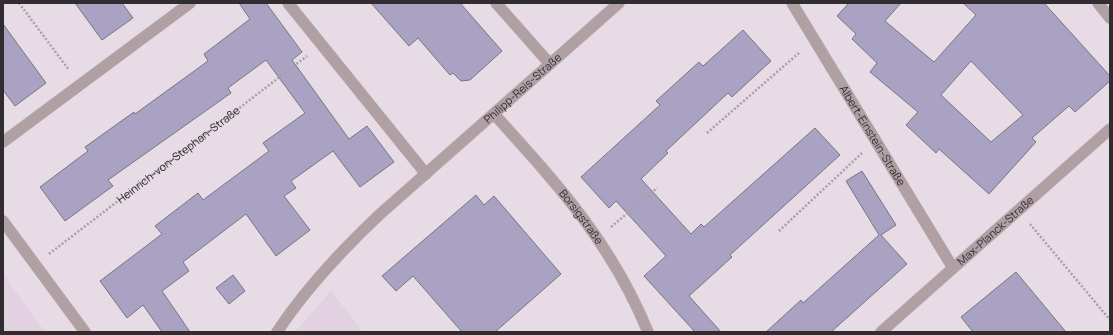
<svg xmlns="http://www.w3.org/2000/svg" width="1113" height="335" viewBox="0 0 1113 335" font-family="Manrope,sans-serif">
	<style>
		.built { fill: #e2d1e1 }
		.building { fill: #a9a2c2; stroke: #787681; fill-rule: evenodd }
		.lines { fill: none; stroke-linecap: round; stroke-linejoin: round }
		.service-casing { stroke: #c2b9c2; stroke-width: 12 }
		.minor-casing { stroke: #c2b9c2; stroke-width: 12 }
		.path { stroke: #a79fa7; stroke-width: 2.5; stroke-dasharray: 2 2; stroke-linecap: butt }
		.service { stroke: #b09fa3; stroke-width: 11 }
		.minor { stroke: #b09fa3; stroke-width: 11 }
		.labels { text-anchor: middle; stroke-width: 3; stroke-linejoin: round; paint-order: stroke }
		.street-label { font-size: 11px; fill: #302c30; stroke: #f4e9f4 }
	</style>
	<rect width="100%" height="100%" fill="#e7dce6"/>
	<!-- built -->
	<g class="built">
		<path d="M3,274L45,332H3Z"/>
		<path d="M331,291L363,332H295Z"/>
	</g>
	<!-- building -->
	<g class="building">
		<path d="M75,3H122L133,18L102,40Z"/>
		<path d="M239,3H266L302,52L292,60L349,139L367,126L394,162L360,187L333,151L291,181L296,188L284,196L310,230L276,256L246,214L183,262L189,271L162,291L190,332H162L143,305L127,318L100,281L162,234L155,226L198,193L203,200L269,151L263,143L305,113L266,60L228,88L231,93L108,180L113,186L65,221L40,187L88,151L85,147L134,112L135,114L208,61L204,54L250,19Z"/>
		<path d="M371,3H460L502,51L470,80L461,81L453,73L450,75L418,38L409,46Z"/>
		<path d="M849,3H901L885,21L934,62L976,15L963,3H1044L1110,76V81L1075,112L1069,106L1032,138L1036,142L989,194L939,149L936,153L906,125L918,112L870,72L877,63L852,39L856,34L837,16ZM971,61L1023,115L991,142L941,95Z"/>
		<path d="M3,24L46,83L15,106L3,90Z"/>
		<path d="M743,30L771,61L732,97L728,93L666,151L668,153L641,179L691,234L701,224L704,227L815,128L840,155L730,255L732,257L689,296L721,332H695L644,276L666,256L616,201L609,208L581,177L660,105L656,101L699,62L703,66Z"/>
		<path d="M862,171L896,225L881,235L907,264L831,332H766L801,300L803,303L879,235L846,181Z"/>
		<path d="M476,195L484,205L494,196L561,274L495,332H462L413,276L396,291L382,276Z"/>
		<path d="M1016,272L1066,332H973L961,317Z"/>
		<path d="M233,275L245,291L229,304L216,288Z"/>
	</g>
	<g class="lines">
		<defs>
			<path id="service" d="M496,3L550,64"/>
			<g id="minor">
				<path d="M288,3L426,174"/>
				<path id="s2" d="M792,3L953,268"/>
				<path d="M1098,3L1110,18"/>
				<path id="s3" d="M494,114C558,185 611,242 648,332"/>
				<path d="M3,142L190,3"/>
				<path d="M3,221L85,332"/>
				<path id="s4" d="M277,332C306,288 341,251 379,215L619,3"/>
				<path id="s5" d="M881,332L1110,129"/>
			</g>
		</defs>
		<!-- service casing -->
		<use href="#service" class="service-casing"/>
		<!-- minor casing -->
		<use href="#minor" class="minor-casing"/>
		<!-- path -->
		<g class="path">
			<path d="M19,3L69,70"/>
			<path d="M707,133L800,52"/>
			<path d="M1030,224L1110,320"/>
			<path d="M611,227L657,188"/>
			<path d="M779,231L862,153"/>
			<path id="s1" d="M49,254L307,56"/>
		</g>
		<!-- service -->
		<use href="#service" class="service"/>
		<!-- minor -->
		<use href="#minor" class="minor"/>
	</g>
	<g class="labels">
		<!-- street labels -->
		<g class="street-label">
			<text dy="4" stroke="none"><textPath href="#s4" startOffset="347">Philipp-Reis-Straße</textPath></text>
			<text dy="4" stroke="none"><textPath href="#s2" startOffset="155">Albert-Einstein-Straße</textPath></text>
			<text dy="4" stroke="none"><textPath href="#s1" startOffset="163">Heinrich-von-Stephan-Straße</textPath></text>
			<text dy="4" stroke="none"><textPath href="#s3" startOffset="135">Borsigstraße</textPath></text>
			<text dy="4" stroke="none"><textPath href="#s5" startOffset="153">Max-Planck-Straße</textPath></text>
		</g>
	</g>
	<!-- border -->
	<rect width="1113" height="335" fill="none" stroke="#302c30" stroke-width="8"/>
</svg>
